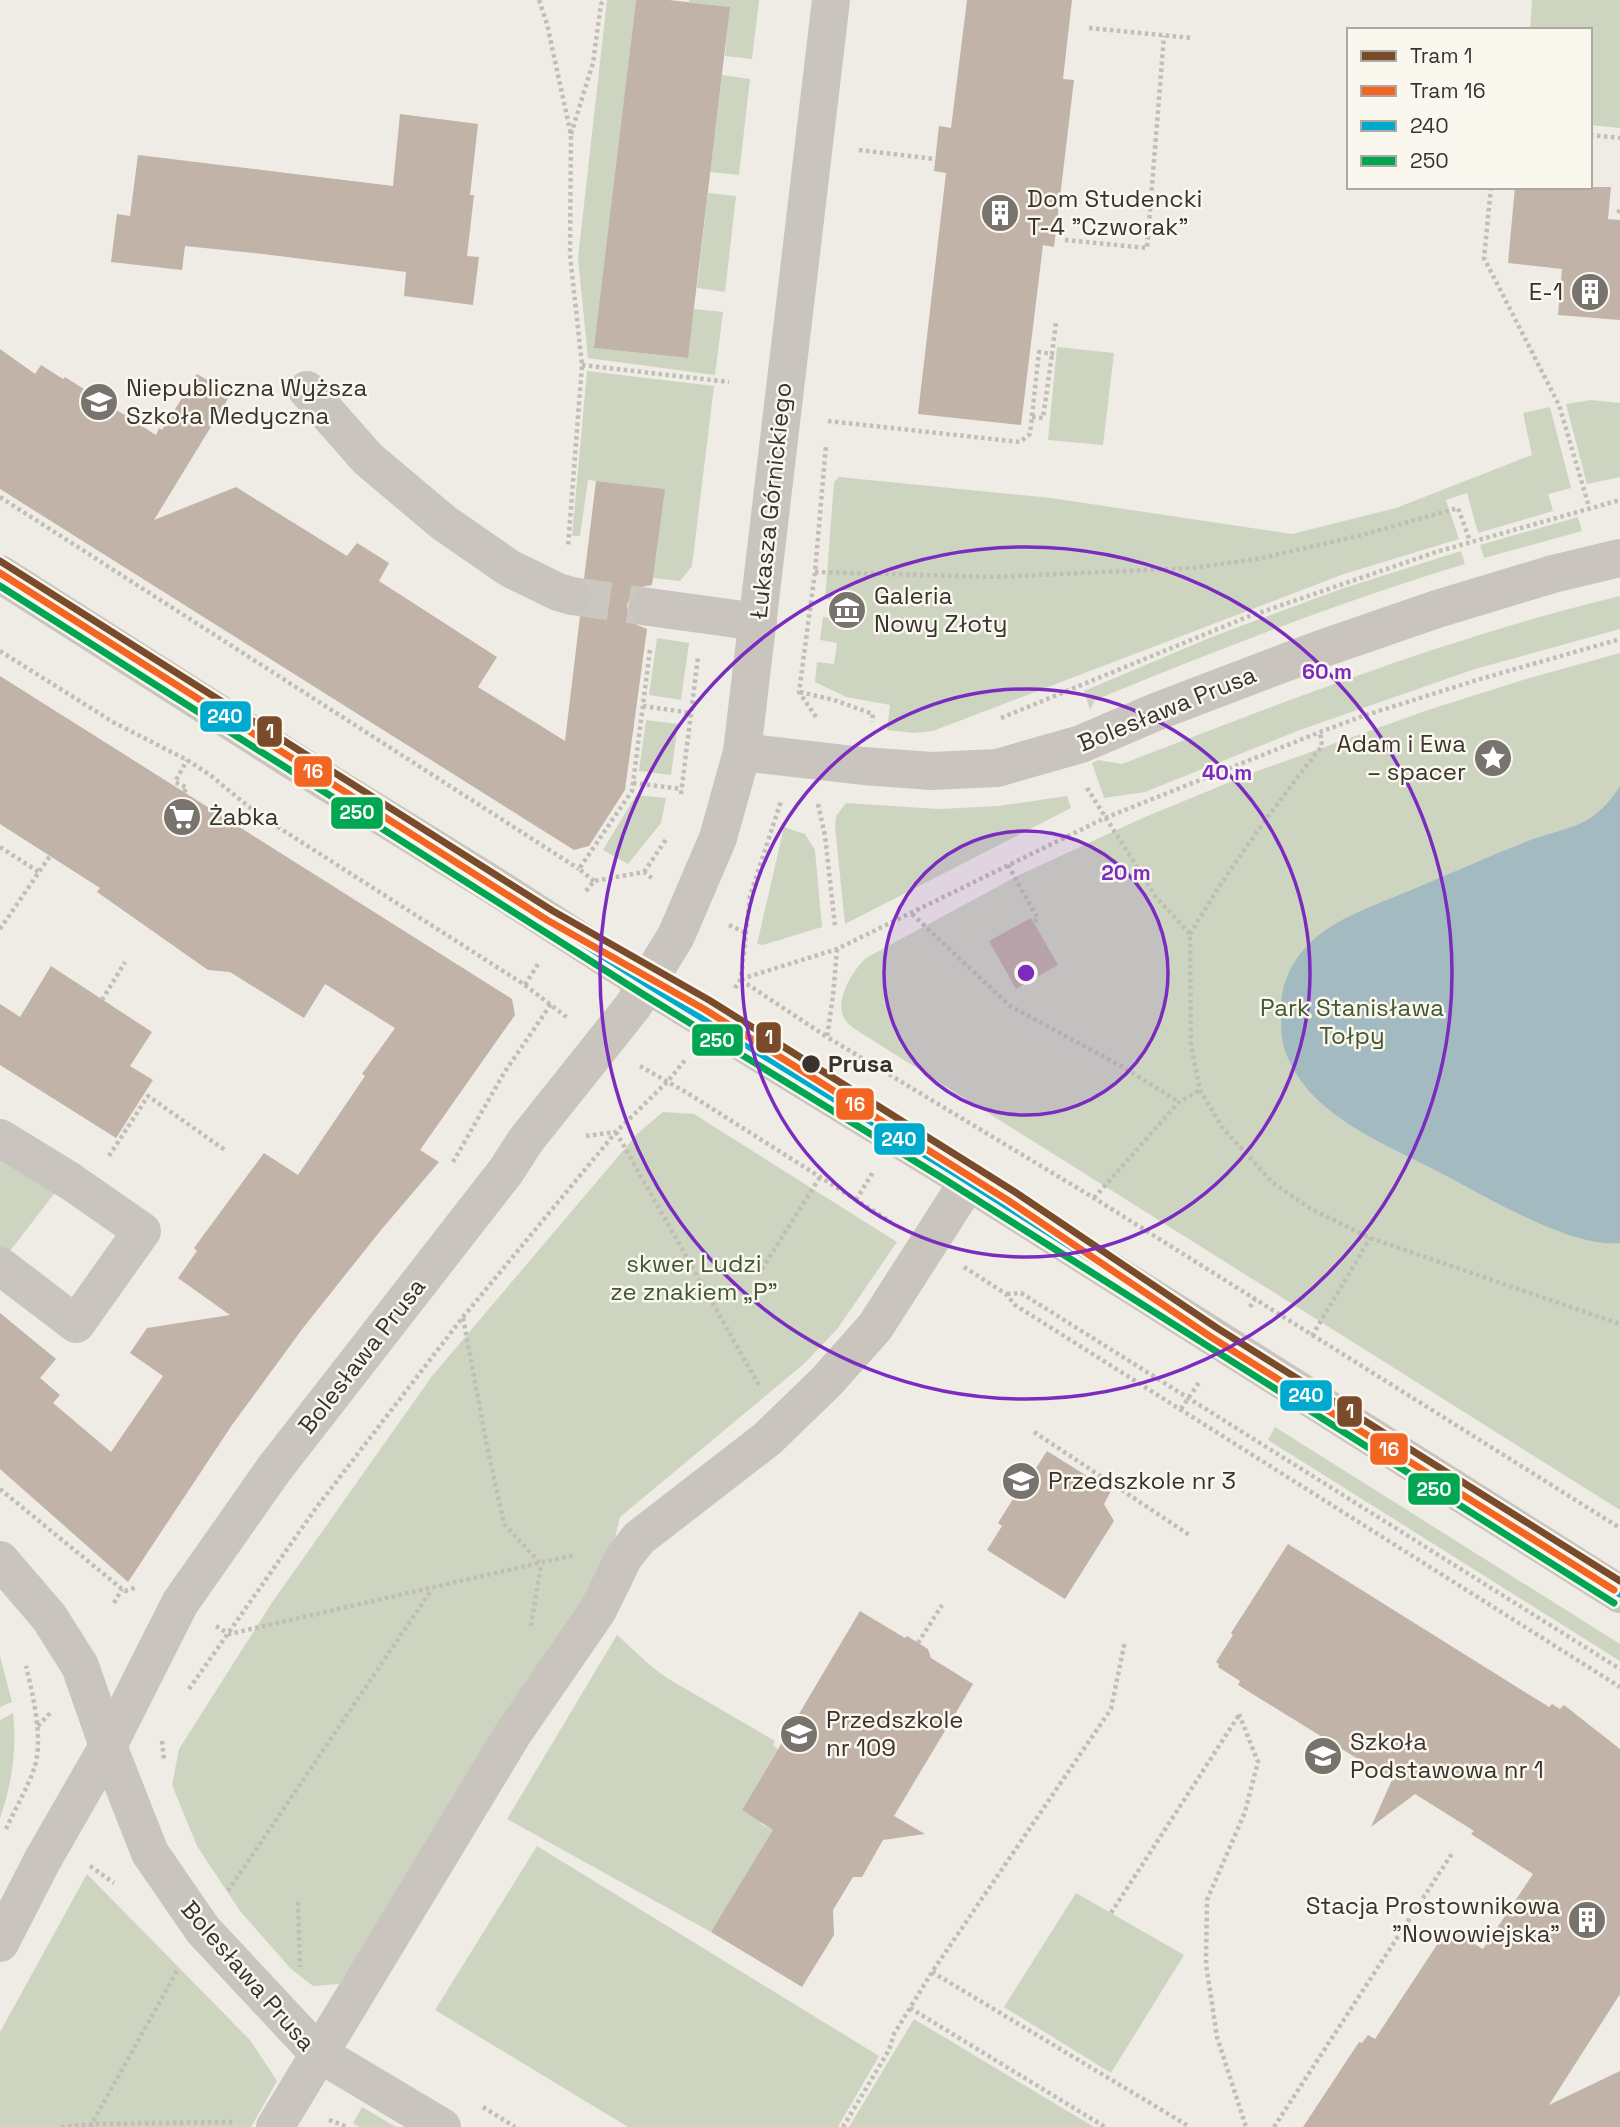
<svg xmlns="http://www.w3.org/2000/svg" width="1620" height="2127" viewBox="0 0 1620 2127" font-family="'Space Grotesk',sans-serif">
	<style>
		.green { fill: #cdd5c1 }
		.water { fill: #a3bbc0 }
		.building { fill: #c1b3a8 }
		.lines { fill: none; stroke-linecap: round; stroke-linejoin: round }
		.minor-tunnel { stroke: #cbc7c1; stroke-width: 38; stroke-dasharray: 38 19; stroke-linecap: butt }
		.path { stroke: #c1bdb7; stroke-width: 4.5; stroke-dasharray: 3.5 3.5; stroke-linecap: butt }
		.minor { stroke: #c9c4be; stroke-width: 38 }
		.bus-1-casing { stroke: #faf7ef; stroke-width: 12 }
		.bus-2-casing { stroke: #faf7ef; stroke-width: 12 }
		.bus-1 { stroke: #00a9ce; stroke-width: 7 }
		.bus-2 { stroke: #00a651; stroke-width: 7 }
		.tram-1-casing { stroke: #faf7ef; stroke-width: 12 }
		.tram-2-casing { stroke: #faf7ef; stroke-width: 12 }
		.tram-1 { stroke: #7a4b2a; stroke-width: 7 }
		.tram-2 { stroke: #f26522; stroke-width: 7 }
		.ring { fill: none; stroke: #7b2cbf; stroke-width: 3.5 }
		.stop-dot { fill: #3a322c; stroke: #faf7ef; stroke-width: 2.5 }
		.labels { text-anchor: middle; stroke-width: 5; stroke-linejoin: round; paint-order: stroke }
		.poi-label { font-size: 24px; fill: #3a322c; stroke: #faf7ef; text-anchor: start }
		.street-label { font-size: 24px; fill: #3a322c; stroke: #faf7ef }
		.park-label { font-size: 24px; fill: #435731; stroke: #faf7ef }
		.stop-label { font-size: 24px; font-weight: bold; fill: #3a322c; stroke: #faf7ef; text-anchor: start }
		.centre { fill: #7b2cbf; stroke: #faf7ef; stroke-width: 3.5 }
		.ring-label { font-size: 21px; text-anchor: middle; font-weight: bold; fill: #7b2cbf; stroke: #faf7ef; stroke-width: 5; stroke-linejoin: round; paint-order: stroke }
		.line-badge { stroke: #faf7ef; stroke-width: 2.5 }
		.badge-label { font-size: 19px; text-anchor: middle; font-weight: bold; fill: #fff }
	</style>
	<rect width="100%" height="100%" fill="#efece6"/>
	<!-- green -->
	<g class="green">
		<path d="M607,0H636L595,348L687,358L694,309L723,312L715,375L588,358L578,258Z"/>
		<path d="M689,0H759L752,59L725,56L729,7L689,2Z"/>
		<path d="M1532,0H1620V128L1590,125V30H1530Z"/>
		<path d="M722,75L750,79L739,175L710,172Z"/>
		<path d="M708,193L736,196L725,292L697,288Z"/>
		<path d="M1057,347L1114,353L1103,445L1048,440Z"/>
		<path d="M587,371L714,386L692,566L680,581L653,578L664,489L588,480L580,536H572Z"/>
		<path d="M1591,400L1620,403V477L1587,484L1566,404Z"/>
		<path d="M1550,407L1571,488L1548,494L1553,511L1478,533L1467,493L1446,500L1459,539L1344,574L933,731L914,733L887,730L890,705L846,697L815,682L817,662L834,664L837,643L820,640L823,617L856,620L857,601L825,599L834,482L839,477L1051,498L1292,534L1396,508L1532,455L1523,413Z"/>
		<path d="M1578,517L1582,531L1484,558L1480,545Z"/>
		<path d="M1461,551L1465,564C1339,602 1217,650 1095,700L1090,710L1084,691L1214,636L1341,589Z"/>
		<path d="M1620,596V629L1475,669L1300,730L1145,792L1104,798L1092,763L1098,760L1122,764C1286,701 1449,637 1620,596Z"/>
		<path d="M657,638L689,643L681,700L649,695Z"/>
		<path d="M1620,653V1510L861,1033C855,1029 848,1025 844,1018C834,1001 853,970 866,958L1019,875L1145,817L1252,773L1428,710L1526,679Z"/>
		<path d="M646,720L678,724L671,775L639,771Z"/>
		<path d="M636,795L666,798L661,823L628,864L603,850Z"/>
		<path d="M1067,796L1071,808L845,924L835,827L836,816L846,803L939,809L998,806Z"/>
		<path d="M784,827L805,834L815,850L822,927L763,945L757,944Z"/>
		<path d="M663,1112L694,1114L897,1242L838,1328L805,1363L620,1517L611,1555L339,1984L313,1986L291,1969L240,1911L197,1846L172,1785L179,1749L271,1604L432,1376L638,1133Z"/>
		<path d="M0,1154L57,1190L3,1260L0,1257Z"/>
		<path d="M1275,1427L1620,1644V1661L1268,1440Z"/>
		<path d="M617,1635L652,1667L667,1678L775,1741L773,1745L778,1749L742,1810L761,1821V1824L783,1835L711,1932L507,1819Z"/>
		<path d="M0,1656L12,1702L0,1707Z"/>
		<path d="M13,1713C17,1750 12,1783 0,1818V1720Z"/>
		<path d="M537,1846L879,2056L838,2127H628L435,2010Z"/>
		<path d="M87,1874L250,2040L277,2081L251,2127H0V2032Z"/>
		<path d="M1076,1893L1184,1955L1111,2073L1004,2007Z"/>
		<path d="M914,2019L1094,2127H849Z"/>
		<path d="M362,2107L396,2127H359L353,2123Z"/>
	</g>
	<!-- water -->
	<path class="water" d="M1620,786V1243C1569,1248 1482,1194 1435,1170C1381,1142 1303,1112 1284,1047C1281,1037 1281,1025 1281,1015C1280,987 1289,964 1309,944C1333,918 1384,902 1416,888C1452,873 1487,857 1523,843C1568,825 1591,831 1620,786Z"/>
	<!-- building -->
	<g class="building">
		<path d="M636,0H669L730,7L688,358L594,348Z"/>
		<path d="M967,0H1072L1063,79L1074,80L1054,247L1043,245L1021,425L918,414L946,173L934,171L939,126L951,128Z"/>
		<path d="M400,114L478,124L470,195H474L467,256L479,257L473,305L404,296L406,272L263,254L185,246L182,270L111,262L117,214L130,216L138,155L393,186Z"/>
		<path d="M1515,187H1611L1608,219L1620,220V320L1558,315L1562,269L1508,263Z"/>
		<path d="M0,349L35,374L41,365L63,379L65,377L156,435L159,428L162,430L197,374L231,394L154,520L236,487L347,556L357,543L389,563L379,581L497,657L478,687L565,741L580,616L588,611L593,601V590L584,579L596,481L665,489L652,585L641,587L632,593L627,605L629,616L635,624L647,629L625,790L589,846L574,850L0,489Z"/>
		<path d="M0,676L512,999L515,1015L420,1150L439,1162L381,1230L303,1328L232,1425L128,1582L0,1469V1313L56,1359L40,1378L60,1395L53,1403L111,1452L163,1376L130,1353L147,1328L230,1315L178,1278L197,1251L194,1248L264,1153L298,1175L365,1076L362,1074L395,1028L325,984L304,1018L230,972L208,970L97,892L100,888L0,824Z"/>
		<path d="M1031,918L1058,965L1016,989L989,941Z"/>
		<path d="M51,966L152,1032L130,1066L153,1080L116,1138L0,1065V1004L20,1017Z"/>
		<path d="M1047,1451L1111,1491L1104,1504L1114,1521L1065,1599L987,1550L1002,1526L998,1523L1023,1483L1025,1485Z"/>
		<path d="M1288,1544L1549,1707L1552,1704L1560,1709L1564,1705L1620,1749V1994L1549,2105L1620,2071V2127H1303L1359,2042L1362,2043L1368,2035L1375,2039L1448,1928L1483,1949L1533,1874L1471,1834L1474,1831L1415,1794L1371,1827L1392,1780L1238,1685L1240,1681L1218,1667L1219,1664L1216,1662L1233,1635L1231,1633Z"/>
		<path d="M860,1611L905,1638L907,1636L928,1649L931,1658L973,1684L894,1816L925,1834L883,1840L862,1877H853L833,1910L834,1935L802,1987L711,1932L773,1830L742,1810Z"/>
	</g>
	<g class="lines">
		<!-- minor-tunnel -->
		<path class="minor-tunnel" d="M572,596L649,607"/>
		<!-- path -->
		<g class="path">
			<path d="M539,0L547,24L571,135L570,255L582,365L568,547"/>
			<path d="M1089,28L1192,38"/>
			<path d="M571,134L593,63L601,4L605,0"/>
			<path d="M1590,135L1620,138"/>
			<path d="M859,150L935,159"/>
			<path d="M1491,187L1484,258L1559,405L1589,507"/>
			<path d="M1618,213L1620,210"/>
			<path d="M1065,240L1147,248L1164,36"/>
			<path d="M582,365L729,382"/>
			<path d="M1032,417L1043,418L1052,354"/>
			<path d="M828,421L1020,442L1030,434L1039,352L1052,354L1056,322"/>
			<path d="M0,497L579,869"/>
			<path d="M815,572L993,577L1192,568L1257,559L1362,535L1458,508L1470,541"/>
			<path d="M0,651L113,722L187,760L210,775L259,815L525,985L569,1019"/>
			<path d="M800,692L834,700L873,714L872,722"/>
			<path d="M643,706L691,713"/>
			<path d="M816,717L799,692L815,572L826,445"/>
			<path d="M1001,718L1247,617L1436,552L1620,500"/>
			<path d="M633,783L682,789"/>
			<path d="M1087,788L1156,897L1190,934L1191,1045L1200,1090L1222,1127L1272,1182L1311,1209L1370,1238L1620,1324"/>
			<path d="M184,792L187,788L175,782L187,760"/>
			<path d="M681,794L698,657"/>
			<path d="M818,804L825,836L835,926"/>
			<path d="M0,847L39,872"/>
			<path d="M1008,865L1038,919L1033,922"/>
			<path d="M644,872L667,838"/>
			<path d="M594,881L579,869L632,791L650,650"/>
			<path d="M586,891L594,881L644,872L653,879"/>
			<path d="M912,914L1010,1006L1123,1067L1179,1102"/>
			<path d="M729,925L746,933"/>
			<path d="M0,929L50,856"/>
			<path d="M1190,934C1229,868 1274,807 1322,746L1320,732"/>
			<path d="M837,949L833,996L827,1037L1094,1198L1255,1299"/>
			<path d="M741,979L837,949L1105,818L1320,732L1363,716L1477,680L1620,639"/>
			<path d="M741,980L827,1037"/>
			<path d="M525,985L538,964"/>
			<path d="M735,988L741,979L750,896L781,801"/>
			<path d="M102,1000L125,962"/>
			<path d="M640,1066L689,1094L891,1222"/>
			<path d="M616,1132L760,1387"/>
			<path d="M586,1136L615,1132"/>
			<path d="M109,1156L148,1096L225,1150"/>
			<path d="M453,1162L504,1073L551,1004"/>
			<path d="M1094,1198L1179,1102L1200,1090"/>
			<path d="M856,1200L873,1172"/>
			<path d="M964,1267L1006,1294L1015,1305L1620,1687"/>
			<path d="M758,1275L820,1177"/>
			<path d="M1007,1294L1021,1293L1620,1669"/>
			<path d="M1250,1307L1255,1299L1620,1528"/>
			<path d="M463,1318L487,1446L504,1524L541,1564"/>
			<path d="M1312,1336L1370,1238"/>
			<path d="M1181,1409L1200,1381"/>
			<path d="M1034,1432L1191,1536"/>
			<path d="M0,1489L122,1589L125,1591L137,1587"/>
			<path d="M114,1603L122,1589"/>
			<path d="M216,1626L229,1634L574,1555"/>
			<path d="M531,1626L541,1564"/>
			<path d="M918,1643L942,1605"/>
			<path d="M189,1689L316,1508L463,1317L616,1132L668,1081L686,1059"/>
			<path d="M1239,1714L1258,1762L1245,1812L1207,1900L1206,1964L1217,2037L1246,2127"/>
			<path d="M38,1726L51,1712"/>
			<path d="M162,1741L164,1760"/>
			<path d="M6,1829C15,1809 27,1789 34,1769C44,1741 33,1695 26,1666"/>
			<path d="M90,1866L114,1883"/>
			<path d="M228,1891L432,1589"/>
			<path d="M298,1902L300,1967"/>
			<path d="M1111,1913L1239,1715"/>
			<path d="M932,1972L1190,2127"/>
			<path d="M910,2008L1105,2127"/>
			<path d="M483,2107L515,2127"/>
			<path d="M329,2120L348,2127"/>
			<path d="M61,2127L92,2124L233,2122"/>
			<path d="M90,2127L178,1969"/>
			<path d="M843,2127L889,2050L894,2034L932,1972L1111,1709L1125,1641"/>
			<path d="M1274,2127L1453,1852"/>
		</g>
		<!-- minor -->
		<g class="minor">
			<path d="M307,390L368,459L444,523L509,568L558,592L572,596"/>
			<path d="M0,574L301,766L493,885L647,984L950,1170L1620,1594"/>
			<path d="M649,607L758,622"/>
			<path d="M742,752L863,766L932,771L997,768L1081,744L1158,711L1321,649L1437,609L1553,574L1620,558"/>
			<path d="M0,1138L70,1181L142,1231L76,1324L0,1266"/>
			<path d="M0,1560L49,1617L80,1666L108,1746L150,1853L203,1930L318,2053L442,2127"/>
			<path d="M0,1943L42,1861L108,1746L180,1603L274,1469L506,1171L526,1140L633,1006L676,936L718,838L742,752L831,0"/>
			<path d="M275,2127L514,1732L598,1610L624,1557L639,1538L767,1439L826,1382L875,1327L968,1182"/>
		</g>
		<defs>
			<path id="bus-1" d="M0,574L647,984L950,1170L1620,1594"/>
			<path id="bus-2" d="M0,586L641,993L944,1179L1614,1603"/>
		</defs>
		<!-- bus-1 casing -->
		<use href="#bus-1" class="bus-1-casing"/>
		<!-- bus-2 casing -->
		<use href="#bus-2" class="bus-2-casing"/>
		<!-- bus-1 -->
		<use href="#bus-1" class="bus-1"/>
		<!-- bus-2 -->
		<use href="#bus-2" class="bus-2"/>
		<defs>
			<path id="tram-1" d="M0,561L553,911L709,1000L1015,1192L1217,1328L1620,1581"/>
			<path id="tram-2" d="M0,573L547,920L704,1009L1009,1201L1211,1337L1614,1590"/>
		</defs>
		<!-- tram-1 casing -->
		<use href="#tram-1" class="tram-1-casing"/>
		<!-- tram-2 casing -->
		<use href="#tram-2" class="tram-2-casing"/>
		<!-- tram-1 -->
		<use href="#tram-1" class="tram-1"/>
		<!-- tram-2 -->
		<use href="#tram-2" class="tram-2"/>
	</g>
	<!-- distance rings -->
	<circle cx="1026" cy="973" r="142" fill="#7b2cbf" fill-opacity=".12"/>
	<g class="ring">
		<circle cx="1026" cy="973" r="142"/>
		<circle cx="1026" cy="973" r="284"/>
		<circle cx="1026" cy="973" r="426"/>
	</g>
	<!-- icons -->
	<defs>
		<symbol id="building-disc" viewBox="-11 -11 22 22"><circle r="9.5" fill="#79736d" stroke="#faf7ef"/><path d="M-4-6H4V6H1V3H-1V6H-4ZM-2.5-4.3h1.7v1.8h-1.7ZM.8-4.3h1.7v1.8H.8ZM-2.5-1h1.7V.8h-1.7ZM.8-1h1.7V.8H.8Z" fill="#fff"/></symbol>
		<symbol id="university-disc" viewBox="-11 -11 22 22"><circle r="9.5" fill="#79736d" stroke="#faf7ef"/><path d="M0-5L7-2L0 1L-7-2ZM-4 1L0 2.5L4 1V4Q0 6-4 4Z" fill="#fff"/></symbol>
		<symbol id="museum-disc" viewBox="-11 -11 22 22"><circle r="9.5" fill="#79736d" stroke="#faf7ef"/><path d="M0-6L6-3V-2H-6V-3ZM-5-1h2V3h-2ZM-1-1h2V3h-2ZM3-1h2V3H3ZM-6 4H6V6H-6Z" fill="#fff"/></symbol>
		<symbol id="sight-disc" viewBox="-11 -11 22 22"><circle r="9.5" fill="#79736d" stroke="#faf7ef"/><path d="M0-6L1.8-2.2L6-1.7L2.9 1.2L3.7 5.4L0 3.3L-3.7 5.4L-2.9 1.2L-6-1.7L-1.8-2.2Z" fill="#fff"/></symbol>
		<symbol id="supermarket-disc" viewBox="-11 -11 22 22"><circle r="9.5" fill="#79736d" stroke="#faf7ef"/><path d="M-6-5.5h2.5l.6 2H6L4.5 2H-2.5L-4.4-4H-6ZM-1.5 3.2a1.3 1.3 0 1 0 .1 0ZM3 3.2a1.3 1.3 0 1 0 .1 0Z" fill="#fff"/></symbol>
		<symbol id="school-disc" viewBox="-11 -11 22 22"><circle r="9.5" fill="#79736d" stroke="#faf7ef"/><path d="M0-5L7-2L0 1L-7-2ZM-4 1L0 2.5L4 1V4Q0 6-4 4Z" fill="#fff"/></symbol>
	</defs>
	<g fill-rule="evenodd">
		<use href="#building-disc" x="978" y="191" width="44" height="44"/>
		<use href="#building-disc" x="1568" y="270" width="44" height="44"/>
		<use href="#university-disc" x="77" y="380" width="44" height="44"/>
		<use href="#museum-disc" x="825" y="588" width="44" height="44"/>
		<use href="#sight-disc" x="1471" y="736" width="44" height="44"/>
		<use href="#supermarket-disc" x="160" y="795" width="44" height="44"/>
		<use href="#school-disc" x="999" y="1459" width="44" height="44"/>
		<use href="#school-disc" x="777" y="1712" width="44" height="44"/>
		<use href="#school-disc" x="1301" y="1734" width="44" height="44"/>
		<use href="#building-disc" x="1565" y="1898" width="44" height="44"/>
	</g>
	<!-- markers -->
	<circle class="stop-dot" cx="811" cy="1064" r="10"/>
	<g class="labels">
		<!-- poi labels -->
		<g class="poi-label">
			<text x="1027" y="207">Dom Studencki<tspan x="1027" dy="28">T-4 "Czworak"</tspan></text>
			<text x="1563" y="300" text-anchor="end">E-1</text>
			<text x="126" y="396">Niepubliczna Wyższa<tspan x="126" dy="28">Szkoła Medyczna</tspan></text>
			<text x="874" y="604">Galeria<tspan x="874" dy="28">Nowy Złoty</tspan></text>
			<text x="1466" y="752" text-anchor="end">Adam i Ewa<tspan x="1466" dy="28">– spacer</tspan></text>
			<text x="209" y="825">Żabka</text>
			<text x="1048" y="1489">Przedszkole nr 3</text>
			<text x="826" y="1728">Przedszkole<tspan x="826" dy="28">nr 109</tspan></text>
			<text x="1350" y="1750">Szkoła<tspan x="1350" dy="28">Podstawowa nr 1</tspan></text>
			<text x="1560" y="1914" text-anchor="end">Stacja Prostownikowa<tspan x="1560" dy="28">"Nowowiejska"</tspan></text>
		</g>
		<!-- street labels -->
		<g class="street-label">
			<text transform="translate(771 501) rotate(-84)" y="8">Łukasza Górnickiego</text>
			<text transform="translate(1167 709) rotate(-22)" y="8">Bolesława Prusa</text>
			<text transform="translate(362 1356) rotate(-52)" y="8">Bolesława Prusa</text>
			<text transform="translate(248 1976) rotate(49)" y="8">Bolesława Prusa</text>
		</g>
		<!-- park labels -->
		<g class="park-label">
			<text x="1352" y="1016">Park Stanisława<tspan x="1352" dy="28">Tołpy</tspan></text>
			<text x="694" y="1272">skwer Ludzi<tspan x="694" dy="28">ze znakiem „P”</tspan></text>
		</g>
		<!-- stop labels -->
		<g class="stop-label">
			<text x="828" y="1072">Prusa</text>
		</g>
	</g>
	<circle cx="1026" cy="973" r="10" class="centre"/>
	<g class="ring-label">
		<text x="1327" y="679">60 m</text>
		<text x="1227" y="780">40 m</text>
		<text x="1126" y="880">20 m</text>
	</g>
	<g class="line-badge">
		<rect x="199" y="700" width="53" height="33" rx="7" fill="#00a9ce"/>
		<rect x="256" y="715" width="27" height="33" rx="7" fill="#7a4b2a"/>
		<rect x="293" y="755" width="40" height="33" rx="7" fill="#f26522"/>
		<rect x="330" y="796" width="54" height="34" rx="7" fill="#00a651"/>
		<rect x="755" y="1021" width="27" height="33" rx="7" fill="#7a4b2a"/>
		<rect x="691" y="1023" width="53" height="34" rx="7" fill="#00a651"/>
		<rect x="835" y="1087" width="40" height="34" rx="7" fill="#f26522"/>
		<rect x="873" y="1122" width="53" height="34" rx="7" fill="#00a9ce"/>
		<rect x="1279" y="1379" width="54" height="33" rx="7" fill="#00a9ce"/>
		<rect x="1336" y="1395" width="27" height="33" rx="7" fill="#7a4b2a"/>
		<rect x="1369" y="1432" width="40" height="34" rx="7" fill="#f26522"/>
		<rect x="1407" y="1472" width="54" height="34" rx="7" fill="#00a651"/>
	</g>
	<g class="badge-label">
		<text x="225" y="723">240</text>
		<text x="270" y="738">1</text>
		<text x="313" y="778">16</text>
		<text x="357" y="819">250</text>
		<text x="769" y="1044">1</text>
		<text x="717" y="1047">250</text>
		<text x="855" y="1111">16</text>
		<text x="899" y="1146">240</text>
		<text x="1306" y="1402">240</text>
		<text x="1350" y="1418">1</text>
		<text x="1389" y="1456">16</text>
		<text x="1434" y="1496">250</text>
	</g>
	<!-- legend -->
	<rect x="1347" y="28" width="245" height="161" fill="#faf7ef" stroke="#ada8a1" stroke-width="2"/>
	<rect x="1361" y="51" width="35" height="10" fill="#7a4b2a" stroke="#ada8a1" stroke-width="2"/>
	<text x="1410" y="63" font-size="21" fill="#3a322c">Tram 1</text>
	<rect x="1361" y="86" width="35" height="10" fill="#f26522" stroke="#ada8a1" stroke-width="2"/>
	<text x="1410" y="98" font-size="21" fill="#3a322c">Tram 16</text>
	<rect x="1361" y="121" width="35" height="10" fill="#00a9ce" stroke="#ada8a1" stroke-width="2"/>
	<text x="1410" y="133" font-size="21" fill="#3a322c">240</text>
	<rect x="1361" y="156" width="35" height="10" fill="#00a651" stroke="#ada8a1" stroke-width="2"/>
	<text x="1410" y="168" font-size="21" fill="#3a322c">250</text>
</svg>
